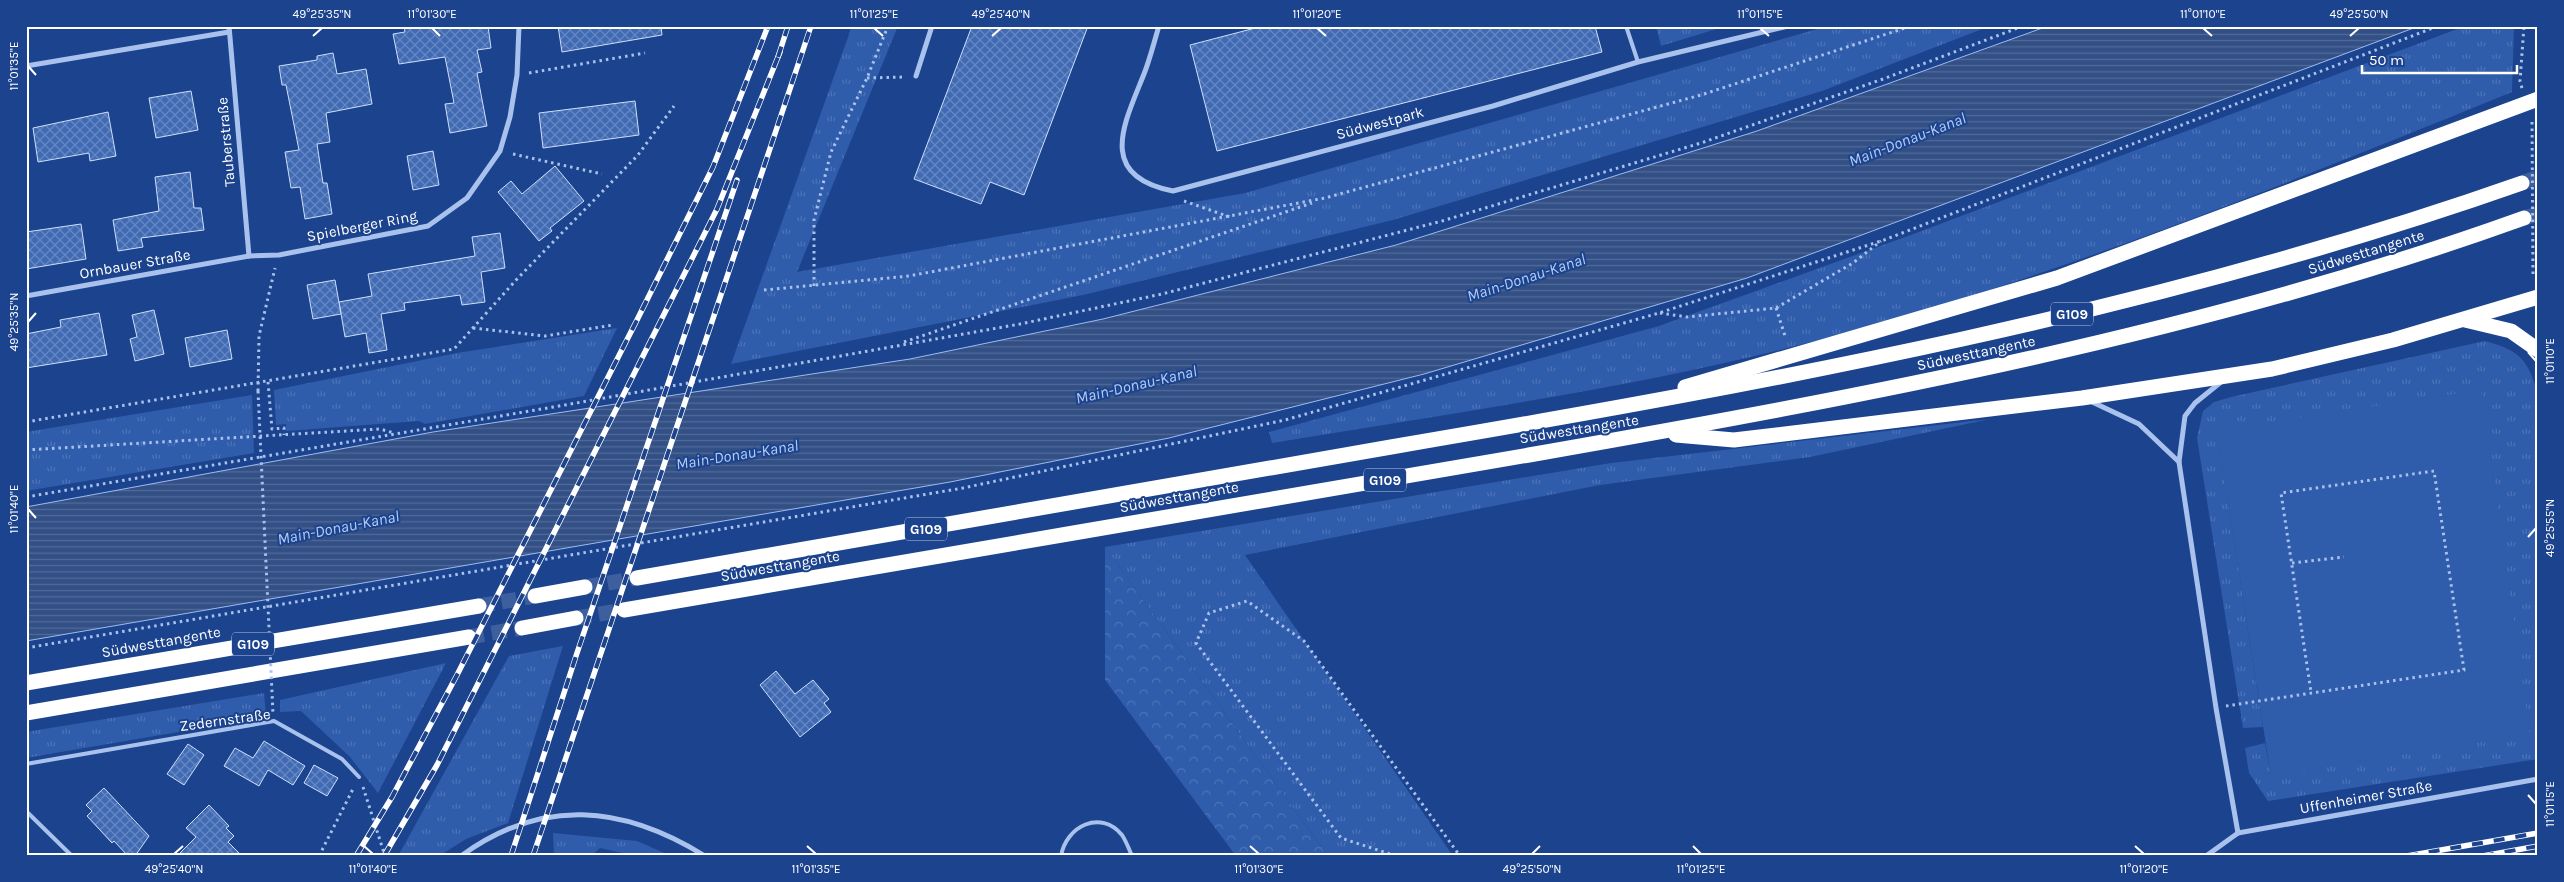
<svg xmlns="http://www.w3.org/2000/svg" width="2564" height="882" viewBox="0 0 2564 882" font-family="Karla,sans-serif">
	<style>
		.grass { fill: url(#grass-tufts) }
		.forest { fill: url(#forest-crowns) }
		.garden { fill: #2f5cab }
		.water { fill: url(#water-rules); stroke: #9cbbef }
		.building { fill: url(#building-cross-hatch); stroke: #cedefa }
		.lines { fill: none; stroke-linecap: round; stroke-linejoin: round }
		.highway-tunnel { stroke: #3e5f9e; stroke-width: 15; stroke-dasharray: 15 8; stroke-linecap: butt }
		.path { stroke: #a9c2ed; stroke-width: 3; stroke-dasharray: 2.5 4; stroke-linecap: butt }
		.lane { stroke: #a9c2ed; stroke-width: 4 }
		.street { stroke: #a9c2ed; stroke-width: 5 }
		.highway { stroke: #fff; stroke-width: 15 }
		.rail-casing { stroke: #fff; stroke-width: 5.5 }
		.rail { stroke: #1c438d; stroke-width: 4; stroke-dasharray: 11; stroke-linecap: butt }
		.path-bridge { stroke: #a9c2ed; stroke-width: 3; stroke-dasharray: 2.5 4; stroke-linecap: butt }
		.ticks { fill: none; stroke: #fff; stroke-width: 2 }
		.labels { text-anchor: middle; stroke-width: 4; stroke-linejoin: round; paint-order: stroke }
		.shield { fill: #1c438d; stroke: #bbc7dd; stroke-width: 1 }
		.shield-label { font-size: 14px; font-weight: bold; fill: #fff }
		.street-label { font-size: 15px; fill: #fff; stroke: #1c438d }
		.water-label { font-size: 16px; font-style: italic; fill: #b5ccf4; stroke: #1c438d }
		.neatline { fill: none; stroke: #fff; stroke-width: 2 }
		.ticks-label { font-size: 12px; text-anchor: middle; fill: #fff }
	</style>
	<defs>
		<pattern id="grass-tufts" width="24" height="20" patternUnits="userSpaceOnUse" patternTransform="scale(1.25)"><rect width="24" height="20" fill="#2f5cab"/><path d="M3 7l-1-3M5 7V3M7 7l1-3M15 17l-1-3M17 17v-4M19 17l1-3" fill="none" stroke="#4e74b8"/></pattern>
		<pattern id="forest-crowns" width="20" height="18" patternUnits="userSpaceOnUse" patternTransform="scale(1.25)"><rect width="20" height="18" fill="#2f5cab"/><path d="M2 6a3 3 0 1 1 6 0M12 15a3 3 0 1 1 6 0" fill="none" stroke="#4e74b8"/></pattern>
		<pattern id="water-rules" width="6" height="5" patternUnits="userSpaceOnUse" patternTransform="scale(1.25)"><rect width="6" height="5" fill="#335086"/><path d="M0 2.5h6" fill="none" stroke="#526a98"/></pattern>
		<pattern id="building-cross-hatch" width="8" height="8" patternUnits="userSpaceOnUse" patternTransform="scale(1.25)"><rect width="8" height="8" fill="#406ab3"/><path d="M0 0l8 8M0 8l8-8" fill="none" stroke="#6688c2"/></pattern>
	</defs>
	<rect width="100%" height="100%" fill="#1c438d"/>
	<!-- grass -->
	<g class="grass">
		<path d="M852,26H898L797,272L1245,193L1828,26H1990L1822,91L1393,220L1083,295L731,364Z"/>
		<path d="M1656,26H1726L1661,46Z"/>
		<path d="M2465,26H2514L2512,92C2295,180 2078,269 1852,331C1663,384 1466,411 1272,443L1269,432L1659,326L1919,232Z"/>
		<path d="M617,328L584,396L425,424L419,421L286,431V424L276,425L274,390L457,353Z"/>
		<path d="M2485,341C2519,350 2528,359 2538,394V759L2268,801L2249,773L2245,748L2265,743L2271,776L2217,430L2263,727L2243,728L2197,438L2203,411L2214,402L2231,397Z"/>
		<path d="M252,395L254,453L26,491V432Z"/>
		<path d="M1990,419L1810,457L1600,485L1245,555L1453,856H1328L1105,547L1611,463Z"/>
		<path d="M563,646L508,823L466,839L439,856H398L509,656Z"/>
		<path d="M446,663L378,793L350,757L301,711L280,712V700Z"/>
		<path d="M264,693L266,717L26,758V732Z"/>
		<path d="M553,833L637,841L671,856H635L600,848L591,856H554Z"/>
	</g>
	<!-- forest -->
	<path class="forest" d="M1105,547L1328,856H1236L1105,680Z"/>
	<!-- garden -->
	<path class="garden" d="M2481,390L2530,734L2271,776L2217,430Z"/>
	<!-- water -->
	<path class="water" d="M2048,26H2419L1747,278L1424,374L1169,438L950,482L26,641V507L433,432L910,359L1103,319L1396,245L1757,131Z"/>
	<!-- building -->
	<g class="building">
		<path d="M404,26H488L491,48L477,50L482,72L477,73L487,126L450,133L445,104L454,103L445,57L399,64L393,34L405,32Z"/>
		<path d="M558,26H661L662,35L562,52Z"/>
		<path d="M972,26H1088L1024,195L990,182L981,204L914,179Z"/>
		<path d="M1263,26H1595L1602,52L1217,151L1190,45Z"/>
		<path d="M333,53L337,74L366,69L372,104L326,113L330,142L317,144L323,183H327L332,214L305,219L300,187L291,188L285,152L299,150L286,85H282L279,66L317,60V56Z"/>
		<path d="M191,91L198,130L156,138L149,98Z"/>
		<path d="M635,101L639,135L543,148L539,113Z"/>
		<path d="M108,112L116,156L90,161L89,153L38,162L33,128Z"/>
		<path d="M433,151L439,185L413,190L407,156Z"/>
		<path d="M555,166L584,201L550,228L552,231L539,241L498,192L511,181L522,194Z"/>
		<path d="M190,172L194,208H201L204,230L141,238L143,247L118,251L113,220L159,211L155,177Z"/>
		<path d="M81,224L86,259L26,269V232Z"/>
		<path d="M500,233L505,268L481,272L485,302L462,305L460,295L404,303L405,310L381,314L387,350L369,353L366,333L345,337L339,302L372,296L368,274L475,256L472,237Z"/>
		<path d="M335,280L341,314L313,319L307,285Z"/>
		<path d="M154,310L164,354L135,361L130,339L137,337L132,315Z"/>
		<path d="M99,313L107,355L26,368V334L61,327L60,320Z"/>
		<path d="M227,330L232,359L190,367L185,338Z"/>
		<path d="M776,671L795,694L813,680L829,699L824,703L831,712L800,737L760,685Z"/>
		<path d="M264,741L305,766L293,785L268,770L259,786L224,766L235,748L253,758Z"/>
		<path d="M188,744L204,755L184,785L167,774Z"/>
		<path d="M314,765L338,778L327,796L304,783Z"/>
		<path d="M104,788L149,836L135,856H128L114,841L112,843L87,816L92,811L86,805Z"/>
		<path d="M209,805L229,826L226,828L234,836L228,842L242,856H177L196,837L186,828Z"/>
	</g>
	<g class="lines">
		<!-- highway-tunnel -->
		<g class="highway-tunnel">
			<path d="M2522,183L2538,177"/>
			<path d="M2524,218L2538,214"/>
			<path d="M585,587L637,578"/>
			<path d="M479,606L535,596"/>
			<path d="M576,618L624,610"/>
			<path d="M469,637L522,628"/>
		</g>
		<!-- path -->
		<g class="path">
			<path d="M529,73L645,53"/>
			<path d="M867,78L905,77"/>
			<path d="M2522,88L2520,81L2524,26"/>
			<path d="M513,154L602,174"/>
			<path d="M1184,201L1230,217"/>
			<path d="M814,286V220L831,152L867,78L888,26"/>
			<path d="M764,290L909,276L1325,198L1701,95L1911,26"/>
			<path d="M1776,308L1786,339"/>
			<path d="M1660,313L1687,317L1776,308L1853,263L1881,241"/>
			<path d="M473,328L545,336L613,325"/>
			<path d="M904,342L1312,203"/>
			<path d="M268,382L272,429L284,428V435"/>
			<path d="M258,391L259,336L275,268"/>
			<path d="M26,422L454,349L517,279L638,155L674,106"/>
			<path d="M26,450L380,429L394,433"/>
			<path d="M26,497L565,405L1020,324L1162,294L1442,221L1701,143L1883,79L2023,26"/>
			<path d="M2292,563L2344,557"/>
			<path d="M26,648L963,488L1285,420L1659,313L1884,240L2438,26"/>
			<path d="M2226,706L2464,670L2434,471L2281,493L2311,692"/>
			<path d="M363,787L385,856"/>
			<path d="M319,856L354,787"/>
			<path d="M1396,856L1341,838L1196,643L1209,613L1247,601L1304,641L1460,856"/>
		</g>
		<!-- lane -->
		<g class="lane">
			<path d="M1626,26L1638,62"/>
			<path d="M26,764L274,721L342,759L359,777"/>
			<path d="M26,811L72,856"/>
			<path d="M1061,856C1066,826 1101,809 1122,835C1126,841 1129,849 1132,856"/>
		</g>
		<!-- street -->
		<g class="street">
			<path d="M229,26L249,256"/>
			<path d="M1159,26C1154,42 1150,59 1144,74C1124,124 1096,176 1173,191L1493,106L1638,62L1788,26"/>
			<path d="M26,66L229,32"/>
			<path d="M916,76L932,26"/>
			<path d="M26,296L249,256L279,255L428,226L467,198L500,151L510,117L517,75L519,26"/>
			<path d="M2221,382L2195,403L2185,416L2179,462L2216,708L2238,833"/>
			<path d="M2090,401L2139,424L2179,462"/>
			<path d="M461,856C542,797 623,805 705,856"/>
			<path d="M2206,856L2238,833L2538,779"/>
		</g>
		<!-- highway -->
		<g class="highway">
			<path d="M2465,320L2511,331L2538,350"/>
			<path d="M1685,387L2057,278L2538,99"/>
			<path d="M1676,435L1734,440L2082,398L2272,369L2393,340L2538,297"/>
			<path d="M637,578C889,535 1140,490 1391,447C1773,382 2156,312 2522,183"/>
			<path d="M535,596L585,587"/>
			<path d="M624,610C926,558 1227,507 1529,455C1865,396 2202,334 2524,218"/>
			<path d="M522,628L576,618"/>
			<path d="M26,683L479,606"/>
			<path d="M26,713L469,637"/>
		</g>
		<defs>
			<g id="rail">
				<path d="M778,57L788,26"/>
				<path d="M356,856L392,797L457,675L637,320L713,167L768,26"/>
				<path d="M384,856L437,765L717,209L780,52"/>
				<path d="M511,856L577,653L737,180"/>
				<path d="M533,856L811,26"/>
				<path d="M2407,856L2538,833"/>
				<path d="M2483,856L2538,846"/>
			</g>
		</defs>
		<!-- rail casing -->
		<use href="#rail" class="rail-casing"/>
		<!-- rail -->
		<use href="#rail" class="rail"/>
		<!-- path-bridge -->
		<g class="path-bridge">
			<path d="M2532,122L2533,276"/>
			<path d="M258,391L273,714"/>
		</g>
	</g>
	<!-- ticks -->
	<path class="ticks" d="M432,28L440,36M874,28L883,36M1317,28L1326,36M1760,28L1769,36M2203,28L2212,36M313,36L322,28M992,36L1001,28M2350,36L2359,28M28,66L36,75M28,322L36,313M2528,352L2536,361M28,509L36,518M2528,537L2536,528M2528,795L2536,804M364,846L373,854M807,846L816,854M1250,846L1259,854M1693,846L1701,854M2135,846L2144,854M174,854L183,846M1532,854L1540,846"/>
	<g class="labels">
		<!-- shield labels -->
		<g class="shield">
			<rect x="2051" y="302.5" width="42" height="23" rx="4"/>
			<rect x="1364" y="468.5" width="42" height="23" rx="4"/>
			<rect x="905" y="517.5" width="42" height="23" rx="4"/>
			<rect x="232" y="632.5" width="42" height="23" rx="4"/>
		</g>
		<g class="shield-label">
			<text x="2072" y="319">G109</text>
			<text x="1385" y="485">G109</text>
			<text x="926" y="534">G109</text>
			<text x="253" y="649">G109</text>
		</g>
		<!-- street labels -->
		<g class="street-label">
			<text transform="translate(1380 123) rotate(-15)" y="5">Südwestpark</text>
			<text transform="translate(226 142) rotate(-95)" y="5">Tauberstraße</text>
			<text transform="translate(362 226) rotate(-11)" y="5">Spielberger Ring</text>
			<text transform="translate(2366 252) rotate(-17)" y="5">Südwesttangente</text>
			<text transform="translate(135 264) rotate(-10)" y="5">Ornbauer Straße</text>
			<text transform="translate(1976 353) rotate(-12)" y="5">Südwesttangente</text>
			<text transform="translate(1579 429) rotate(-9)" y="5">Südwesttangente</text>
			<text transform="translate(1179 497) rotate(-10)" y="5">Südwesttangente</text>
			<text transform="translate(780 566) rotate(-10)" y="5">Südwesttangente</text>
			<text transform="translate(161 642) rotate(-10)" y="5">Südwesttangente</text>
			<text transform="translate(225 720) rotate(-8)" y="5">Zedernstraße</text>
			<text transform="translate(2366 797) rotate(-10)" y="5">Uffenheimer Straße</text>
		</g>
		<!-- water labels -->
		<g class="water-label">
			<text transform="translate(1907 139) rotate(-21)" y="6">Main-Donau-Kanal</text>
			<text transform="translate(1526 277) rotate(-18)" y="6">Main-Donau-Kanal</text>
			<text transform="translate(1136 384) rotate(-13)" y="6">Main-Donau-Kanal</text>
			<text transform="translate(737 454) rotate(-9)" y="6">Main-Donau-Kanal</text>
			<text transform="translate(338 527) rotate(-11)" y="6">Main-Donau-Kanal</text>
		</g>
	</g>
	<!-- border -->
	<rect width="2564" height="882" fill="none" stroke="#1c438d" stroke-width="55"/>
	<!-- scale -->
	<path d="M2362 65v8h155v-8" fill="none" stroke="#ffffff" stroke-width="2.5"/>
	<text x="2369" y="65" font-size="15" fill="#ffffff" stroke="#1c438d" stroke-width="4" paint-order="stroke">50 m</text>
	<rect x="28" y="28" width="2508" height="826" class="neatline"/>
	<g class="ticks-label">
		<text x="322" y="18">49°25'35"N</text>
		<text x="432" y="18">11°01'30"E</text>
		<text x="874" y="18">11°01'25"E</text>
		<text x="1001" y="18">49°25'40"N</text>
		<text x="1317" y="18">11°01'20"E</text>
		<text x="1760" y="18">11°01'15"E</text>
		<text x="2203" y="18">11°01'10"E</text>
		<text x="2359" y="18">49°25'50"N</text>
		<text transform="translate(14 66) rotate(-90)" y="4">11°01'35"E</text>
		<text transform="translate(14 322) rotate(-90)" y="4">49°25'35"N</text>
		<text transform="translate(2550 361) rotate(-90)" y="4">11°01'10"E</text>
		<text transform="translate(14 509) rotate(-90)" y="4">11°01'40"E</text>
		<text transform="translate(2550 528) rotate(-90)" y="4">49°25'55"N</text>
		<text transform="translate(2550 804) rotate(-90)" y="4">11°01'15"E</text>
		<text x="174" y="873">49°25'40"N</text>
		<text x="373" y="873">11°01'40"E</text>
		<text x="816" y="873">11°01'35"E</text>
		<text x="1259" y="873">11°01'30"E</text>
		<text x="1532" y="873">49°25'50"N</text>
		<text x="1701" y="873">11°01'25"E</text>
		<text x="2144" y="873">11°01'20"E</text>
	</g>
</svg>
